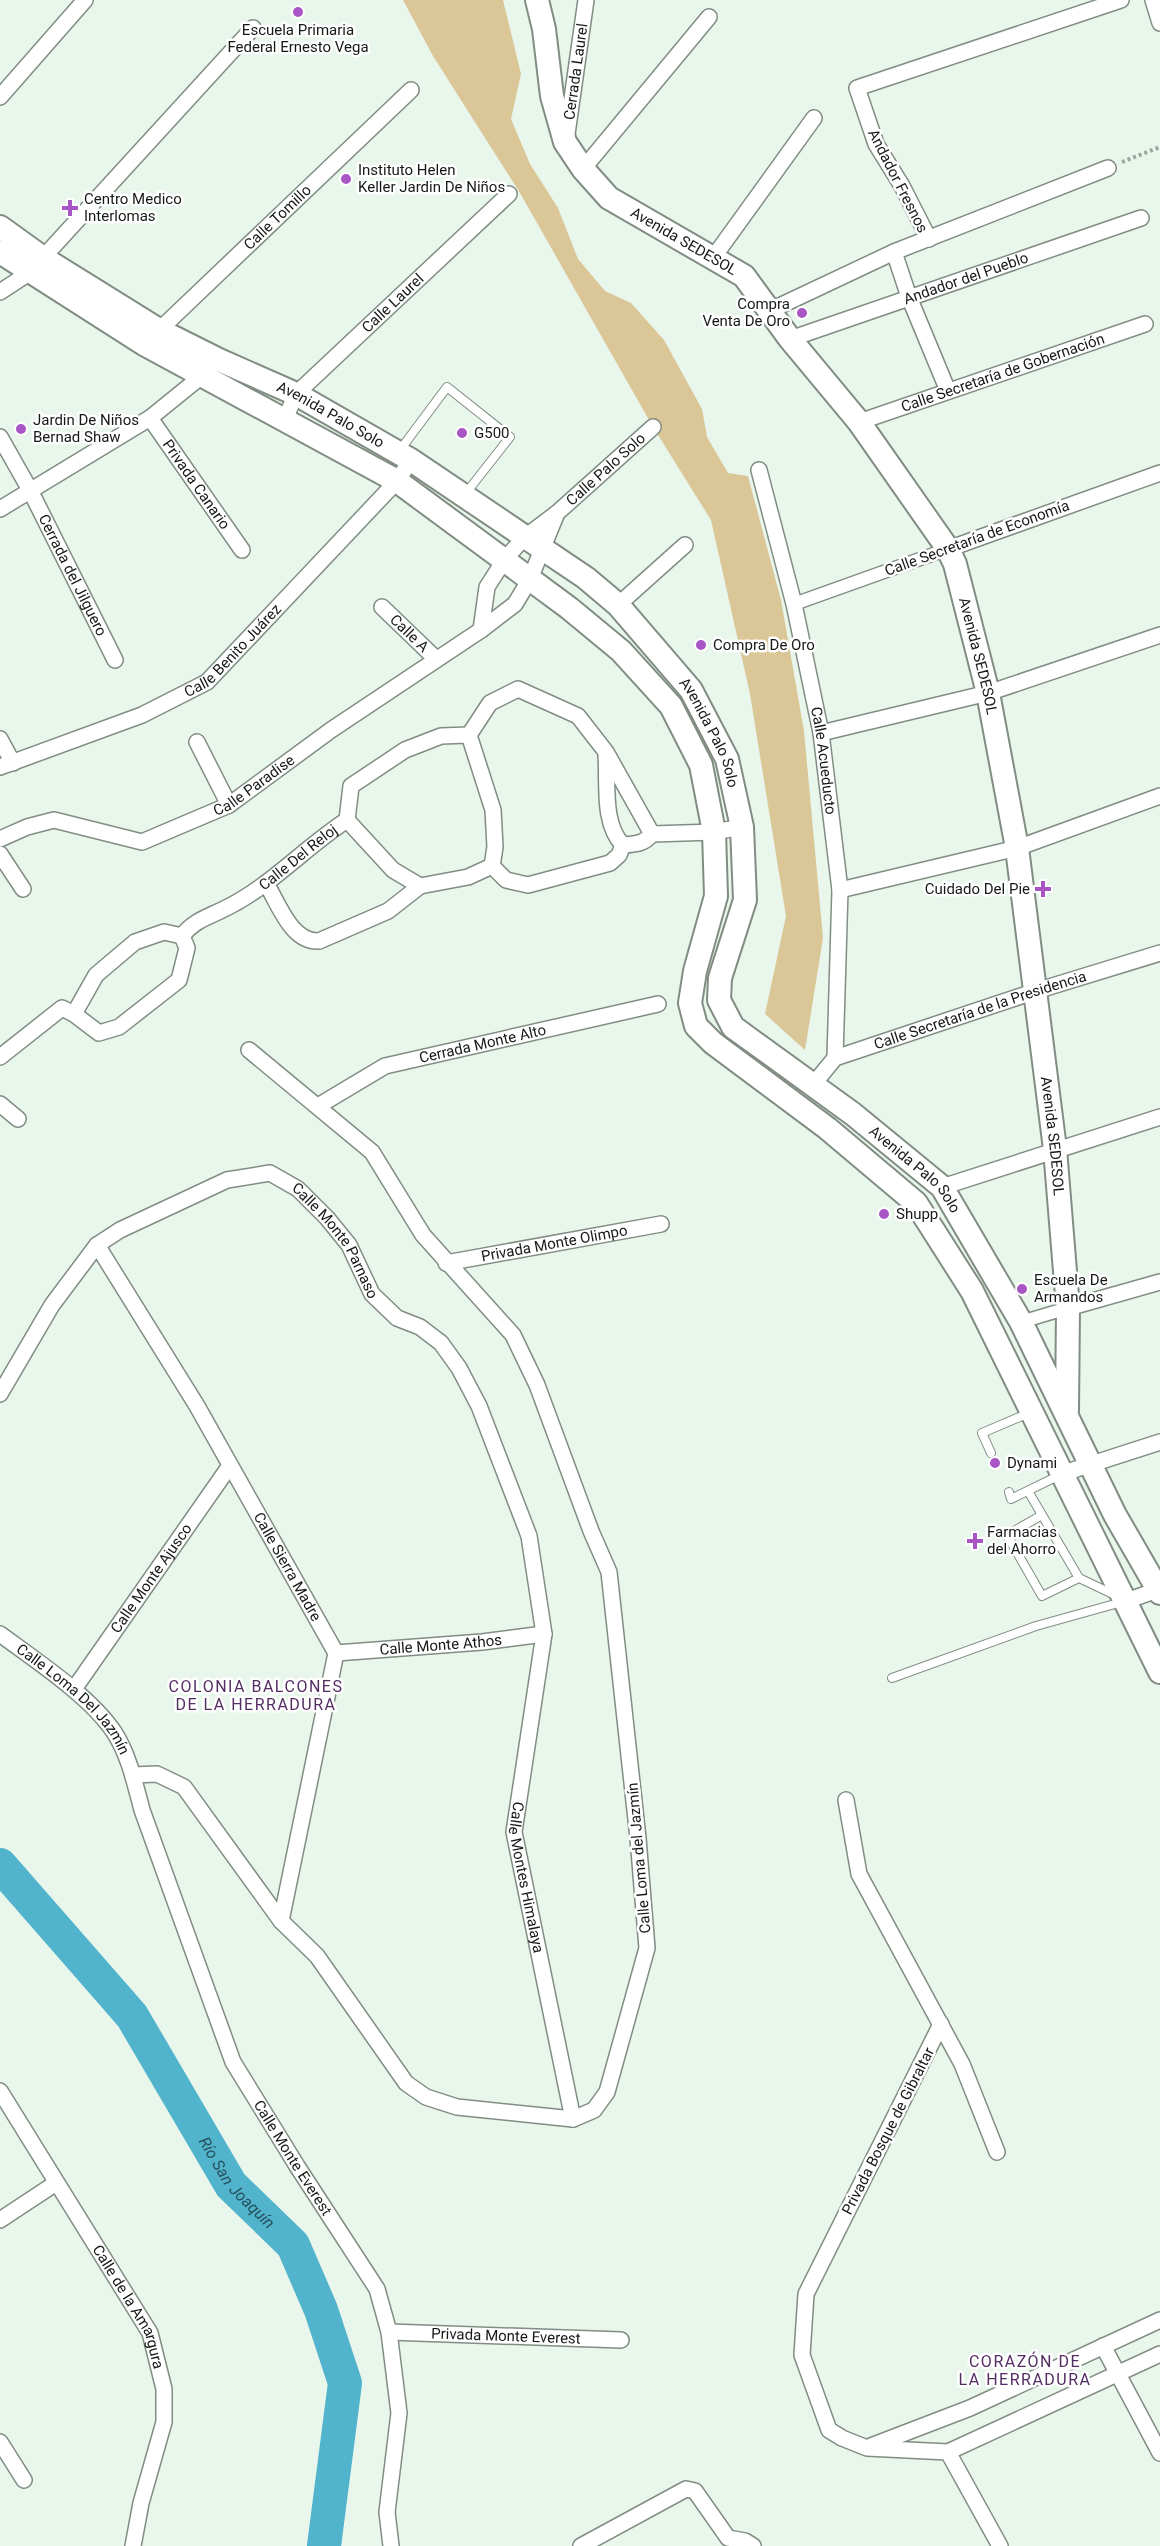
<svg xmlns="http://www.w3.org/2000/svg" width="1160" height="2546" viewBox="0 0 1160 2546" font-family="Roboto,sans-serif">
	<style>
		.green { fill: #dbc698 }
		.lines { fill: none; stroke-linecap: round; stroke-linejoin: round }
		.river { stroke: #51b3cc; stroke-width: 34 }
		.service-casing { stroke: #818d83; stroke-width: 10 }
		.pedestrian-casing { stroke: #818d83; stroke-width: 15 }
		.minor-casing { stroke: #818d83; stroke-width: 18 }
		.secondary-casing { stroke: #818d83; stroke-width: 26 }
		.path { stroke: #9ba69e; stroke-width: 4; stroke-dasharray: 3 3; stroke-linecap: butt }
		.service { stroke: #fff; stroke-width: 8 }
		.pedestrian { stroke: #fff; stroke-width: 12 }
		.minor { stroke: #fff; stroke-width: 15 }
		.secondary { stroke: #fff; stroke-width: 22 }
		.poi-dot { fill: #a856c6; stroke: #fff; stroke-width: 2 }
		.labels { text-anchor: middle; stroke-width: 5; stroke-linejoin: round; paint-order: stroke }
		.poi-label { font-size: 15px; fill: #161a17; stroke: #fff; text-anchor: start }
		.street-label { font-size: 15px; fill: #161a17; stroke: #fff }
		.neighbourhood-label { font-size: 16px; letter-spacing: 1.5px; fill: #542d63; stroke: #fff }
		.water-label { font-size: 16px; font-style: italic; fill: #26515c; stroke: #fff }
	</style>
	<rect width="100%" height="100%" fill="#e8f6eb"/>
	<!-- green -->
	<path class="green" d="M403,0H503L521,74L511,119L530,164L558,208L578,259L605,291L631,303L664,340L702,409L707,437L728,473L748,476L781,600L804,731L823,938L805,1050L765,1014L786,916L750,694L711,520L653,427L520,193L433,56Z"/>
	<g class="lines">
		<!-- river -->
		<path class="river" id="s1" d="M0,1865L132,2016L231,2185L293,2245L321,2310L345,2383L324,2546"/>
		<defs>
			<g id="service">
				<path d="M400,450L447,387L510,437L466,493"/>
				<path d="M991,1453L982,1433L1029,1413"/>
				<path d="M1028,1491L1079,1578L1042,1596L1007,1535L1042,1515"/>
				<path d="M1009,1492L1011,1499L1060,1475"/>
				<path d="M1079,1578L1117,1596"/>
				<path d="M892,1678L1036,1626L1122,1602"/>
			</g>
			<g id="pedestrian">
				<path d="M794,604L948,549"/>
				<path d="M1021,1322L1068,1308"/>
			</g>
			<g id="minor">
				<path d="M1153,0L1160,23"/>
				<path d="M0,97L85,0"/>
				<path id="s2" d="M567,134L586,0"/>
				<path d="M583,169L709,17"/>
				<path d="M929,239L902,186L876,144L857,88L1121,0"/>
				<path d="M894,252L909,297L948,391"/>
				<path d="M713,258L814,118"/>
				<path d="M0,292L29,273L253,28"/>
				<path d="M769,311L894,252L1108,168"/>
				<path id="s3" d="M153,336L411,90"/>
				<path id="s4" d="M790,339L1141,218"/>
				<path id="s5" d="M150,418L242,550"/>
				<path id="s6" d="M285,419L296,394L509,194"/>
				<path id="s7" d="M859,422L1145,324"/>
				<path id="s8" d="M0,437L30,490L115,660"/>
				<path id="s9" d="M759,470L794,604L821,733L840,890L835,1058"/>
				<path d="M0,509L150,418L208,371"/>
				<path d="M948,549L1160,473"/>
				<path d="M618,605L685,545"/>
				<path id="s10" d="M382,607L435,658"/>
				<path id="s11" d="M481,630L487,587L505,559L524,538L557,513L653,427"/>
				<path d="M821,733L988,693L1160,635"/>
				<path d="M0,739L13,763"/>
				<path d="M197,742L229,805"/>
				<path d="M606,755C608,783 602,824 623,845C636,844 644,844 652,834"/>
				<path id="s12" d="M0,767L142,715L207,682L397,481L411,460"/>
				<path d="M347,820L393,870L420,886L468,877L492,866L495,847L493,810L469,735L490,703L518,689L578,716L606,752L652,834"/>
				<path d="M347,820L351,786L405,750L441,736L469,735"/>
				<path d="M652,834L714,832L742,827"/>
				<path id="s13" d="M0,839L27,827L54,820L142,842L229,805L331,730L481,630L515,604L530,579L557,513"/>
				<path d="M0,854L23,889"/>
				<path d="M492,866L506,880L528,885L610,863L619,855L623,845"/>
				<path d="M267,885C279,905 292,943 319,941L388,911L420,886"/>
				<path d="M840,890L1017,848L1160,796"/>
				<path d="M74,1014L96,975L135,942L164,932L182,936"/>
				<path id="s14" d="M0,1057L62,1008L74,1014L99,1033L119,1027L179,980L187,948L182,936C193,921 208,917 224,909C270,887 304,848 347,820"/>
				<path id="s15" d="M812,1086L835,1058L1036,991L1160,953"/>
				<path d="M0,1104L18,1119"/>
				<path id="s16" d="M318,1106L385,1066L658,1004"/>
				<path d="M942,1187L1160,1117"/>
				<path id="s17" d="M97,1245L197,1406L336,1653L281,1921"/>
				<path id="s18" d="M446,1263L661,1224"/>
				<path d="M1068,1308L1160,1282"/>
				<path id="s19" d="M0,1394L52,1305L97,1245L120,1230L227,1180L270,1173L298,1189L327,1218L349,1245L372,1294L397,1318L420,1327L441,1343L459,1368L479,1406L529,1536L544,1634L514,1832L573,2119"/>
				<path d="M1064,1473L1160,1442"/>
				<path d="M1126,1601L1160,1589"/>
				<path id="s20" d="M0,1634C35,1660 90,1696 114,1732C129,1755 135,1784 142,1810L233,2062L297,2166L377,2289L389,2332L399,2413L387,2512L391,2546"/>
				<path id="s21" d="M336,1653L482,1642L544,1634"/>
				<path id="s22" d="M74,1689L229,1467"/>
				<path d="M133,1775L157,1774L184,1787L281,1921L317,1956L406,2083L426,2097L457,2107L573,2119L594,2110L607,2092L647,1948L638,1838L609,1572L591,1531L537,1385L513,1335L423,1235L372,1152L249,1050"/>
				<path d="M846,1800L859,1874L962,2064L997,2152"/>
				<path d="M941,2024L806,2294L802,2355L829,2430L842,2438L867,2448L948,2452L1160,2354"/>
				<path id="s23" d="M0,2091L150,2333L164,2389V2422L141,2503L133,2546"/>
				<path d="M0,2220L56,2183"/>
				<path id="s24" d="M389,2332L621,2340"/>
				<path d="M1103,2346L1160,2453"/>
				<path d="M0,2442L24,2480"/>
				<path d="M871,2446L970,2408L1160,2320"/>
				<path d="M948,2452L1000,2546"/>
				<path d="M581,2546L686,2489L695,2491L728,2538L745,2541L753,2546"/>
			</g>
			<g id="secondary">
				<path id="s25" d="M537,0L544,29L552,96L565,142L583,169L609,198L744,276L790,339L859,422L948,549L955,564L988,693L1017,848L1055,1149L1068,1308L1067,1411"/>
				<path id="s26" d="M0,227L43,258L159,330L219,360L296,394L411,460L586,578L618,605L691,690L727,759L742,827L745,900L720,978L719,1000L733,1027L853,1114L942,1187L1021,1322L1115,1515L1160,1593"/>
				<path d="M0,252L144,344L397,481L569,608L621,651L671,706L701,765L714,832L716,896L695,971L690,1003L696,1026L713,1043L827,1128L916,1203L972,1291L1160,1672"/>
			</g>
		</defs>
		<!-- service casing -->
		<use href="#service" class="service-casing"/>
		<!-- pedestrian casing -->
		<use href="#pedestrian" class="pedestrian-casing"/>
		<!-- minor casing -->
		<use href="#minor" class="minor-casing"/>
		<!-- secondary casing -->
		<use href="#secondary" class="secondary-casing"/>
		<!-- path -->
		<path class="path" d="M1122,162L1160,147"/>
		<!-- service -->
		<use href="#service" class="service"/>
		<!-- pedestrian -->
		<use href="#pedestrian" class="pedestrian"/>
		<!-- minor -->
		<use href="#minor" class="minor"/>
		<!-- secondary -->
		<use href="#secondary" class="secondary"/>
	</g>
	<!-- markers -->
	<g class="poi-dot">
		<circle cx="298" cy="12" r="6"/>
		<circle cx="346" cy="179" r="6"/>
		<path d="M67 199h6v6h6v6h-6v6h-6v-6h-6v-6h6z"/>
		<circle cx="802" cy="313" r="6"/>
		<circle cx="21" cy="429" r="6"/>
		<circle cx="462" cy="433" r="6"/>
		<circle cx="701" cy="645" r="6"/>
		<path d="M1040 880h6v6h6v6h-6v6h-6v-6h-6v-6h6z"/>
		<circle cx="884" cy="1214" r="6"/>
		<circle cx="1022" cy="1289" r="6"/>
		<circle cx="995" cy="1463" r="6"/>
		<path d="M972 1532h6v6h6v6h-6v6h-6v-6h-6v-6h6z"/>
	</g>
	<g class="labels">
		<!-- poi labels -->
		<g class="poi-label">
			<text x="298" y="35" text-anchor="middle">Escuela Primaria<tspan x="298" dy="17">Federal Ernesto Vega</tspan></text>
			<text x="358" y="175">Instituto Helen<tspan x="358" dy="17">Keller Jardin De Niños</tspan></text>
			<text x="84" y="204">Centro Medico<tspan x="84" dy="17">Interlomas</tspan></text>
			<text x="790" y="309" text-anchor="end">Compra<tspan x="790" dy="17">Venta De Oro</tspan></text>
			<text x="33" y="425">Jardin De Niños<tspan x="33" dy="17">Bernad Shaw</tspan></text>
			<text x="474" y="438">G500</text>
			<text x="713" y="650">Compra De Oro</text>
			<text x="1030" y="894" text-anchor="end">Cuidado Del Pie</text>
			<text x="896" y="1219">Shupp</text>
			<text x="1034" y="1285">Escuela De<tspan x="1034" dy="17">Armandos</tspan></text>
			<text x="1007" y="1468">Dynami</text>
			<text x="987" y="1537">Farmacias<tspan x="987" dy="17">del Ahorro</tspan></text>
		</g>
		<!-- street labels -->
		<g class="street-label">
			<text dy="5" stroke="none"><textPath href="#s2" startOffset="63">Cerrada Laurel</textPath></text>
			<text transform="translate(898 181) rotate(63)" y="5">Andador Fresnos</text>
			<text dy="5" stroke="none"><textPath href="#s3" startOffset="172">Calle Tomillo</textPath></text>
			<text dy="5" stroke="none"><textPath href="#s25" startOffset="303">Avenida SEDESOL</textPath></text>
			<text dy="5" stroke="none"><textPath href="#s4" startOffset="186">Andador del Pueblo</textPath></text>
			<text dy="5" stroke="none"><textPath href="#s6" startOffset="160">Calle Laurel</textPath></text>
			<text dy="5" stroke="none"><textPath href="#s7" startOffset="152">Calle Secretaría de Gobernación</textPath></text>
			<text dy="5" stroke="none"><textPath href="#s26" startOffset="381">Avenida Palo Solo</textPath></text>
			<text dy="5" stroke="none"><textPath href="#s11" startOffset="212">Calle Palo Solo</textPath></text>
			<text dy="5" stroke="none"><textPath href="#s5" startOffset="81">Privada Canario</textPath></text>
			<text transform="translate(977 538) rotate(-20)" y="5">Calle Secretaría de Economía</text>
			<text dy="5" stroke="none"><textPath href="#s8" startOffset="156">Cerrada del Jilguero</textPath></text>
			<text dy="5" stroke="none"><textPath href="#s10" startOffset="38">Calle A</textPath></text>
			<text dy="5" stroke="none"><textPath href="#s12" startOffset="264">Calle Benito Juárez</textPath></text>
			<text dy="5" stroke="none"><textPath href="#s25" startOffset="825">Avenida SEDESOL</textPath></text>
			<text dy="5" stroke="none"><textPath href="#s26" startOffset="885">Avenida Palo Solo</textPath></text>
			<text dy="5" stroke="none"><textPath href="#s9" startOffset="298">Calle Acueducto</textPath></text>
			<text dy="5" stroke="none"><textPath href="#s13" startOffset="274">Calle Paradise</textPath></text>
			<text dy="5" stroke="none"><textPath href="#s14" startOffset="408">Calle Del Reloj</textPath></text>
			<text dy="5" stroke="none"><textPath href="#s15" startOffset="189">Calle Secretaría de la Presidencia</textPath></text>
			<text dy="5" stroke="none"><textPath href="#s16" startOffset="178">Cerrada Monte Alto</textPath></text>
			<text dy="5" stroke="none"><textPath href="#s25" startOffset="1311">Avenida SEDESOL</textPath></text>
			<text dy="5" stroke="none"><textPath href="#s26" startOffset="1425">Avenida Palo Solo</textPath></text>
			<text dy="5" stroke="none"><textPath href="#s19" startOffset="464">Calle Monte Parnaso</textPath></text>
			<text dy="5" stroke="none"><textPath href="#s18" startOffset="110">Privada Monte Olimpo</textPath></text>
			<text dy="5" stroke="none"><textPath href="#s17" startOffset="374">Calle Sierra Madre</textPath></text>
			<text dy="5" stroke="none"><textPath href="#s22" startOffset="135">Calle Monte Ajusco</textPath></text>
			<text dy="5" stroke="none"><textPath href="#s21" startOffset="105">Calle Monte Athos</textPath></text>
			<text dy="5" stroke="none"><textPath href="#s20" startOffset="99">Calle Loma Del Jazmín</textPath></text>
			<text transform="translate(639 1858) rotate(-95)" y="5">Calle Loma del Jazmín</text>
			<text dy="5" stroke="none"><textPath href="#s19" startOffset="1174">Calle Montes Himalaya</textPath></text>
			<text transform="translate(888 2131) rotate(-63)" y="5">Privada Bosque de Gibraltar</text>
			<text dy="5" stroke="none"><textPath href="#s20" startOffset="615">Calle Monte Everest</textPath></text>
			<text dy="5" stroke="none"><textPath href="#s23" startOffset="252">Calle de la Amargura</textPath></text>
			<text dy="5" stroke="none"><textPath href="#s24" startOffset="117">Privada Monte Everest</textPath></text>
		</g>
		<!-- neighbourhood labels -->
		<g class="neighbourhood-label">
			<text x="256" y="1692">COLONIA BALCONES<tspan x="256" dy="18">DE LA HERRADURA</tspan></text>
			<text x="1025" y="2367">CORAZÓN DE<tspan x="1025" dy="18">LA HERRADURA</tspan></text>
		</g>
		<!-- water labels -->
		<g class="water-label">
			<text dy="6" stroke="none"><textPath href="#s1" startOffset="398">Río San Joaquín</textPath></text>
		</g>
	</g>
</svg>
